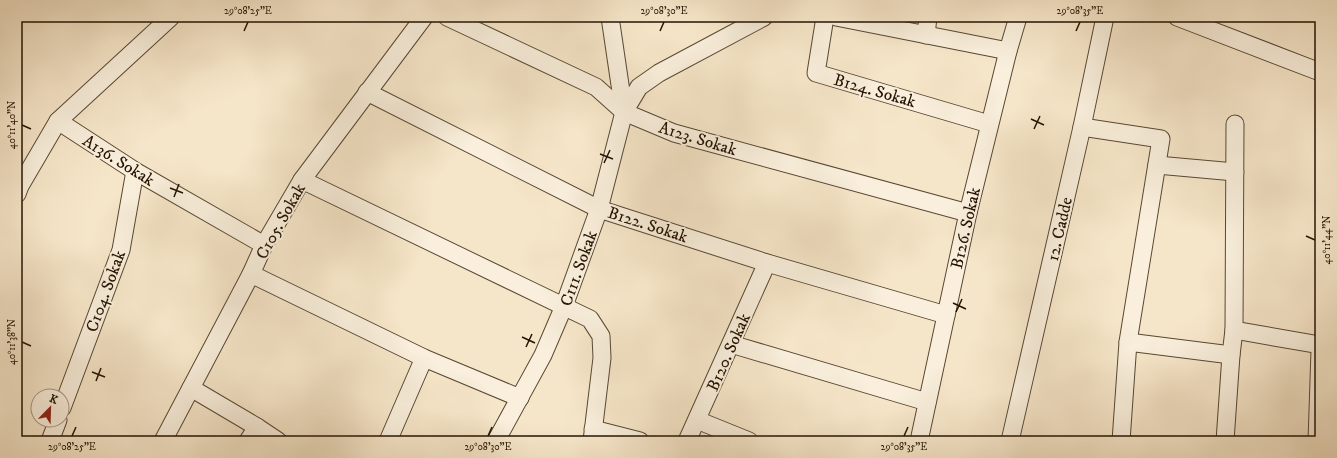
<svg xmlns="http://www.w3.org/2000/svg" width="1337" height="458" viewBox="0 0 1337 458" font-family="'IM FELL DW Pica',serif">
	<style>
		.lines { fill: none; stroke-linecap: round; stroke-linejoin: round }
		.minor-casing { stroke: #584833; stroke-width: 19 }
		.minor { stroke: #f9efdc; stroke-width: 17 }
		.ticks { fill: none; stroke: #231301; stroke-width: 1.5 }
		.labels { text-anchor: middle; stroke-width: 4; stroke-linejoin: round; paint-order: stroke }
		.street-label { font-size: 17px; fill: #231301; stroke: #f9efdc }
		.neatline { fill: none; stroke: #231301; stroke-width: 1.5 }
		.ticks-label { font-size: 10px; text-anchor: middle; fill: #231301 }
	</style>
	<rect width="100%" height="100%" fill="#f6e6c9"/>
	<filter id="stains"><feTurbulence type="fractalNoise" baseFrequency=".005" numOctaves="4"/><feColorMatrix values="0 0 0 0 .2 0 0 0 0 .09 0 0 0 0 .02 0 0 0 .5 -.17"/></filter>
	<radialGradient id="worn" r=".72"><stop offset=".6" stop-color="#630" stop-opacity="0"/><stop offset="1" stop-color="#630" stop-opacity=".3"/></radialGradient>
	<g class="lines">
		<defs>
			<g id="minor">
				<path d="M447,17L596,87L624,112L674,133L968,213"/>
				<path d="M610,17L624,112"/>
				<path d="M825,17L816,73L989,124"/>
				<path d="M836,17L1008,51"/>
				<path d="M1177,17L1320,72"/>
				<path d="M926,35L928,17"/>
				<path d="M367,92L599,209L767,263L946,315"/>
				<path d="M58,121L135,171L264,245"/>
				<path d="M1082,127L1161,139L1128,342L1121,441"/>
				<path d="M1157,165L1235,172"/>
				<path d="M302,180L590,319L601,336L602,358L592,441"/>
				<path d="M17,194L20,186L58,121L171,17"/>
				<path d="M251,274L424,358L520,398"/>
				<path d="M1234,330L1320,345"/>
				<path d="M1128,342L1231,355"/>
				<path d="M731,344L927,402"/>
				<path d="M191,388L257,427L278,441"/>
				<path d="M62,408L121,250L135,171"/>
				<path d="M697,420L749,441"/>
				<path d="M593,429L640,441"/>
				<path d="M50,441L58,420"/>
				<path d="M163,441L251,274L264,245L302,180L424,17"/>
				<path d="M248,441L257,427"/>
				<path d="M388,441L424,358"/>
				<path d="M496,441L543,355L564,306L599,209L624,112L639,87L659,73L764,17"/>
				<path d="M687,441L767,263"/>
				<path d="M919,441L968,213L1008,51L1018,17"/>
				<path d="M1010,441L1082,127L1105,17"/>
				<path d="M1225,441L1231,355L1234,330L1235,124"/>
				<path d="M1317,441L1320,350"/>
			</g>
		</defs>
		<!-- minor casing -->
		<use href="#minor" class="minor-casing"/>
		<!-- minor -->
		<use href="#minor" class="minor"/>
	</g>
	<!-- ticks -->
	<path class="ticks" d="M244,31L248,22M660,31L664,22M1076,31L1080,22M1031,119L1044,125M22,125L31,129M1034,129L1040,116M600,154L613,159M604,163L610,150M170,188L183,193M174,197L179,184M1306,236L1315,240M953,303L966,309M956,312L962,299M522,337L535,343M22,342L31,346M526,347L532,334M92,372L105,377M96,381L101,368M72,436L76,427M488,436L492,427M904,436L908,427"/>
	<g class="labels">
		<!-- street labels -->
		<g class="street-label">
			<text transform="translate(875 90) rotate(16)" y="6">B124. Sokak</text>
			<text transform="translate(698 138) rotate(17)" y="6">A123. Sokak</text>
			<text transform="translate(119 160) rotate(32)" y="6">A136. Sokak</text>
			<text transform="translate(280 221) rotate(-61)" y="6">C105. Sokak</text>
			<text transform="translate(648 224) rotate(18)" y="6">B122. Sokak</text>
			<text transform="translate(965 228) rotate(-77)" y="6">B126. Sokak</text>
			<text transform="translate(1059 229) rotate(-77)" y="6">12. Cadde</text>
			<text transform="translate(578 268) rotate(-70)" y="6">C111. Sokak</text>
			<text transform="translate(105 291) rotate(-70)" y="6">C104. Sokak</text>
			<text transform="translate(728 352) rotate(-66)" y="6">B120. Sokak</text>
		</g>
	</g>
	<!-- margin -->
	<rect width="1337" height="458" fill="none" stroke="#f6e6c9" stroke-width="44"/>
	<!-- north arrow -->
	<g transform="translate(50 408) rotate(23)"><circle r="19" fill="#f9efdc" stroke="#a39784"/>
	<path d="M0-3L7 15L0 10L-7 15Z" fill="#8f2418"/>
	<text y="-6" font-size="11" font-weight="bold" text-anchor="middle" fill="#231301">K</text>
	</g>
	<rect x="22" y="22" width="1293" height="414" class="neatline"/>
	<g class="ticks-label">
		<text x="248" y="14">29°08'25"E</text>
		<text x="664" y="14">29°08'30"E</text>
		<text x="1080" y="14">29°08'35"E</text>
		<text transform="translate(11 125) rotate(-90)" y="4">40°11'40"N</text>
		<text transform="translate(1326 240) rotate(-90)" y="4">40°11'44"N</text>
		<text transform="translate(11 342) rotate(-90)" y="4">40°11'38"N</text>
		<text x="72" y="450">29°08'25"E</text>
		<text x="488" y="450">29°08'30"E</text>
		<text x="904" y="450">29°08'35"E</text>
	</g>
	<rect width="100%" height="100%" filter="url(#stains)"/>
	<rect width="100%" height="100%" fill="url(#worn)"/>
</svg>
